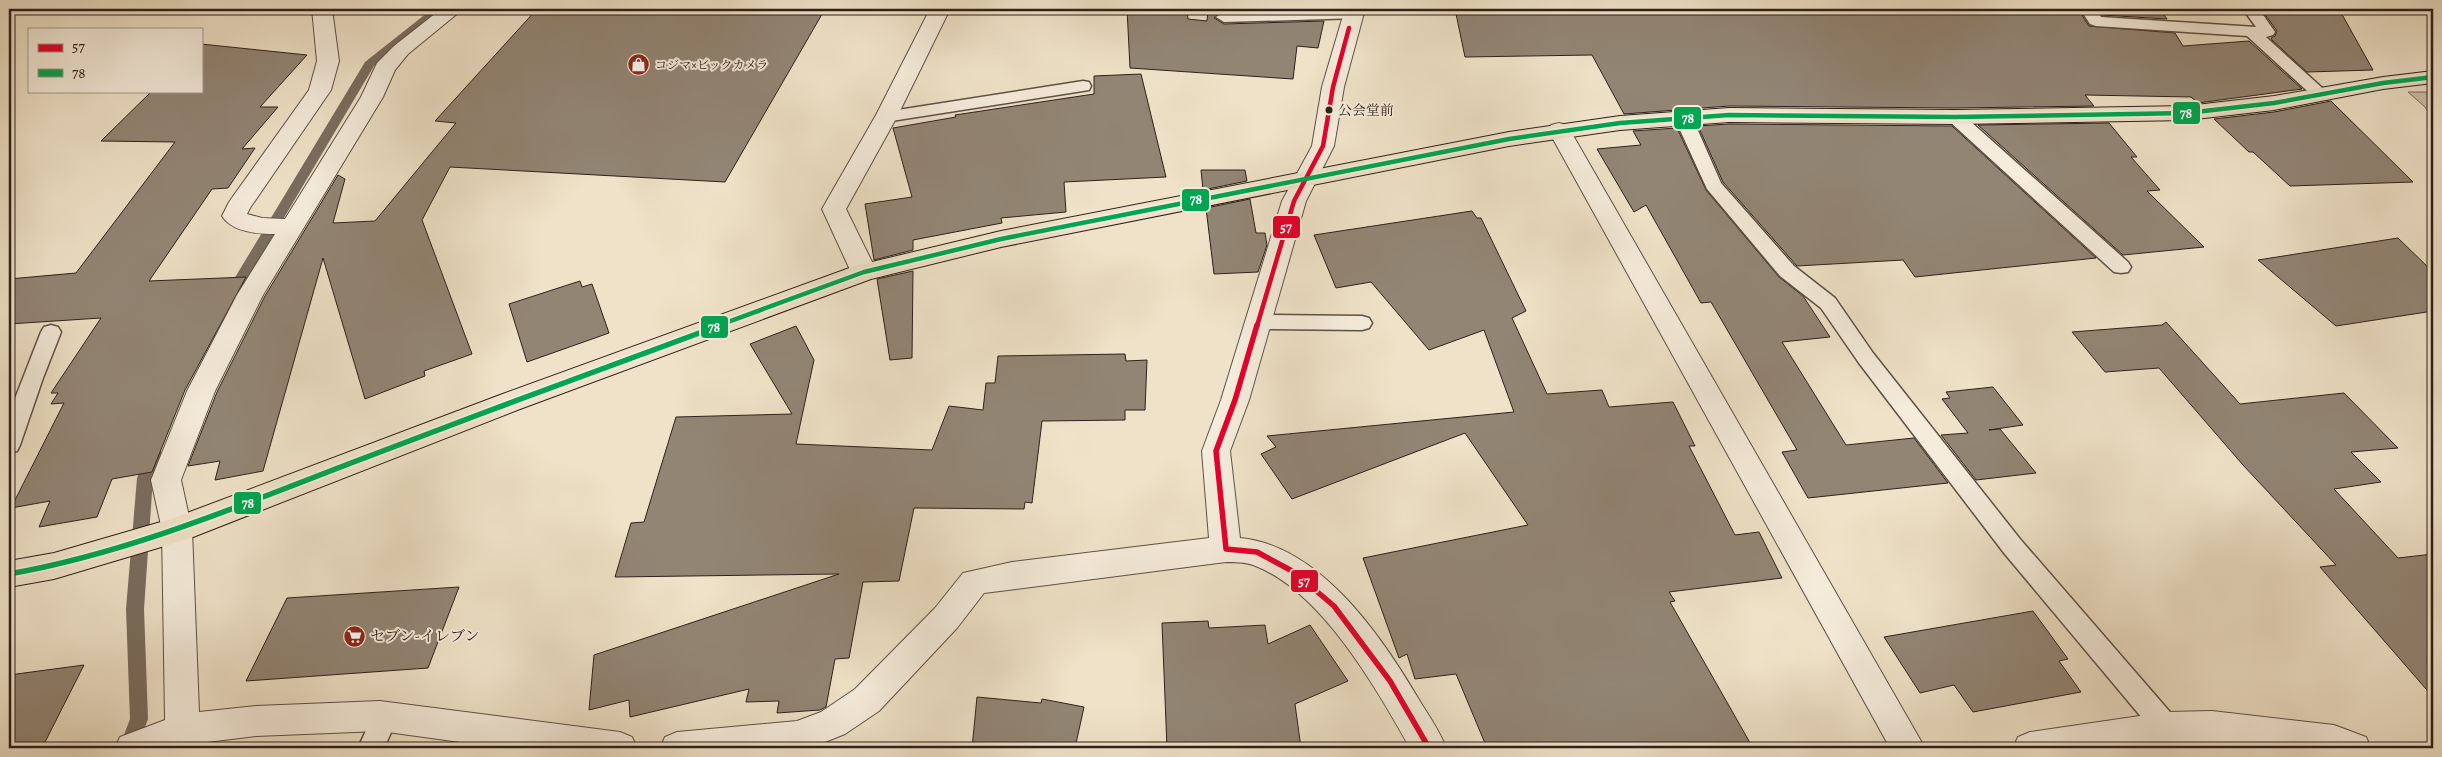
<svg xmlns="http://www.w3.org/2000/svg" width="2442" height="757" viewBox="0 0 2442 757" font-family="Alegreya,'Noto Serif JP',serif">
	<style>
		.green { fill: #cec1aa; stroke: #7e7062 }
		.lines { fill: none; stroke-linecap: round; stroke-linejoin: round }
		.stream { fill: #7a6d5f; fill-rule: evenodd }
		.building { fill: #928574; stroke: #2e201a }
		.lane-casing { stroke: #5e5046; stroke-width: 3 }
		.street-casing { stroke: #5e5046; stroke-width: 2 }
		.primary-casing { stroke: #2e201a; stroke-width: 2 }
		.lane { fill: #f5ecdb; fill-rule: evenodd }
		.street { fill: #f5ecdb; fill-rule: evenodd }
		.primary { fill: #efe2c8; fill-rule: evenodd }
		.bus-1-far1-casing { stroke: #f5ecdb; stroke-width: 8 }
		.bus-1-casing { stroke: #f5ecdb; stroke-width: 9 }
		.bus-2-far1-casing { stroke: #f5ecdb; stroke-width: 8 }
		.bus-2-casing { stroke: #f5ecdb; stroke-width: 9 }
		.bus-1-far1 { stroke: #e4002b; stroke-width: 4.5 }
		.bus-1 { stroke: #e4002b; stroke-width: 5.5 }
		.bus-2-far1 { stroke: #00a651; stroke-width: 4.5 }
		.bus-2 { stroke: #00a651; stroke-width: 5.5 }
		.bus-dot { fill: #2e201a; stroke: #f5ecdb; stroke-width: 2 }
		.labels { text-anchor: middle; stroke-width: 4; stroke-linejoin: round; paint-order: stroke }
		.far-poi-label { font-size: 12px; fill: #2e201a; stroke: #f5ecdb; text-anchor: start }
		.bus-label { font-size: 14px; fill: #2e201a; stroke: #f5ecdb; text-anchor: start }
		.poi-label { font-size: 15px; fill: #2e201a; stroke: #f5ecdb; text-anchor: start }
		.line-badge { stroke: #f5ecdb; stroke-width: 2 }
		.badge-label { font-size: 14px; text-anchor: middle; font-weight: bold; fill: #fff }
	</style>
	<rect width="100%" height="100%" fill="#efe2c8"/>
	<filter id="stains"><feTurbulence type="fractalNoise" baseFrequency=".004" numOctaves="4"/><feColorMatrix values="0 0 0 0 .2 0 0 0 0 .09 0 0 0 0 .02 0 0 0 .5 -.17"/></filter>
	<radialGradient id="worn" r=".72"><stop offset=".6" stop-color="#630" stop-opacity="0"/><stop offset="1" stop-color="#630" stop-opacity=".3"/></radialGradient>
	<!-- green -->
	<path class="green" d="M2408,92H2433V119L2425,107Z"/>
	<g class="lines">
		<!-- stream -->
		<g class="stream">
			<path d="M432,9H443L374,66L237,297H227L225,294L365,62Z"/>
			<path d="M154,448L160,450L162,454L153,478L144,609L148,719L137,748H119L130,719L126,609L137,478L148,450Z"/>
		</g>
	</g>
	<!-- building -->
	<g class="building">
		<path d="M537,9H825L725,182L450,167L422,220L472,354L424,371L425,376L365,399L323,258L263,471L215,480L220,461L188,466L217,392L265,296L338,175L345,179L333,223L375,221L456,123L435,121Z"/>
		<path d="M1127,9H1187L1188,19L1207,21L1208,9H1313L1224,10L1214,18L1224,24L1324,21L1318,48L1297,46L1293,79L1130,68Z"/>
		<path d="M1455,9H2078L2089,26L2175,33L2183,46L2249,41L2302,89L2198,103L2191,97L2085,95L2094,106L1955,108L1729,106L1624,114L1592,55L1465,57Z"/>
		<path d="M2098,9H2160L2167,19L2102,15Z"/>
		<path d="M2261,9H2339L2373,70L2307,72L2272,40L2271,38L2275,36L2277,31Z"/>
		<path d="M201,44L307,55L260,107H278L242,149L255,148L228,188L212,189L149,281L246,277L185,390L152,472L112,479L97,517L39,527L50,501L11,508L64,403L51,404L58,393H51L101,318L9,324V279L76,273L175,142L101,141L152,91H201Z"/>
		<path d="M1141,74L1166,177L1064,182L1066,212L1001,218L1002,223L913,240V250L874,260L865,204L912,197L893,128L956,117L955,115L1094,94V76Z"/>
		<path d="M2331,101L2413,182L2290,186L2253,152H2249L2214,119L2274,112Z"/>
		<path d="M2109,123L2137,157H2131L2160,190L2147,191L2204,247L2123,255L1978,125Z"/>
		<path d="M1729,124L1952,126L2096,258L1915,277L1903,260L1797,266L1723,182L1698,126Z"/>
		<path d="M1677,128L1706,190L1779,277L1803,296L1830,337L1782,342L1846,445L1914,438L1948,483L1808,498L1782,452L1797,450L1711,302L1701,303L1646,205L1634,212L1597,149L1641,145L1633,131Z"/>
		<path d="M1201,170H1245L1247,181L1203,190Z"/>
		<path d="M1250,199L1256,233H1265L1267,245L1258,272L1214,274L1206,208Z"/>
		<path d="M1472,211L1477,218H1481L1526,311L1512,318L1547,394L1602,390L1609,407L1673,402L1695,446H1689L1735,535L1759,532L1782,578L1669,592L1675,601L1670,602L1753,748H1487L1456,674L1415,679L1407,654L1399,658L1363,558L1528,525L1465,433L1292,499L1261,454L1276,447L1267,436L1514,412L1484,330L1429,350L1371,282L1336,288L1314,235Z"/>
		<path d="M2398,238L2433,272V311L2336,326L2258,260Z"/>
		<path d="M913,271L912,358L890,360L877,279Z"/>
		<path d="M580,281L582,287L592,284L609,333L527,362L509,304Z"/>
		<path d="M2166,322L2240,404L2344,393L2398,448L2351,452L2381,482L2334,489L2398,558L2433,554V697L2320,567L2336,565L2243,465L2159,368L2105,372L2072,332L2162,325Z"/>
		<path d="M796,326L814,360L796,444L932,450L949,406L983,410L986,383H995L998,356L1125,354L1126,361L1147,360L1145,410H1125V420L1042,421L1032,503L1025,502L1024,509L914,508L899,581L863,582L849,658L835,659L826,707L820,710L777,713L779,701L746,702L749,689L630,717L629,700L589,710L594,655L839,574L615,577L631,523L644,522L676,417L792,414L750,344Z"/>
		<path d="M1993,387L2023,425L1989,430L2000,429L2036,473L1976,480L1941,435L1968,433L1942,399L1950,398L1946,392Z"/>
		<path d="M459,587L428,668L246,681L287,598Z"/>
		<path d="M2033,611L2068,659L2059,661L2081,692L1973,712L1954,685L1920,693L1884,637Z"/>
		<path d="M1208,621L1209,628L1265,625L1268,644L1310,625L1348,681L1295,704L1301,748H1167L1162,623Z"/>
		<path d="M84,665L42,748H9V675Z"/>
		<path d="M977,697L1041,703L1042,699L1084,707L1075,748H972Z"/>
	</g>
	<g class="lines">
		<defs>
			<g id="lane">
				<path d="M2080,9H2096L2101,17L2256,27L2243,9H2259L2275,32L2273,35L2266,37L2330,95L2328,99H2316L2247,36L2096,26L2090,24Z"/>
				<path d="M1353,10L1361,15L1359,18L1224,22L1216,17L1224,12Z"/>
				<path d="M1083,81L1089,82L1091,86L1089,90L885,122L879,121L876,117L879,113L885,112Z"/>
				<path d="M1683,112L1689,113L1692,117L1721,183L1794,266L1835,298L1873,353L2020,539L2176,719L2180,728L2176,737L2167,740L2158,737L2004,553L1859,363L1821,308L1780,276L1707,189L1674,117L1677,113Z"/>
				<path d="M1955,112L1961,113L2128,262L2131,267L2128,272L2121,273L2114,272L1949,121L1946,117L1949,113Z"/>
				<path d="M1259,315L1362,316L1369,318L1372,323L1369,328L1362,330L1259,329L1252,327L1249,322L1252,317Z"/>
				<path d="M51,325L58,327L61,332L43,378L20,445L17,451L9,453V414L41,332L44,327Z"/>
				<path d="M385,705L394,709L398,717L384,748H358L376,709Z"/>
			</g>
			<g id="street">
				<path d="M312,9H332L339,61L331,90L250,208L247,214L262,218L285,219L361,97L377,63L394,46L441,9H463L408,54L395,70L383,97L263,295L215,391L181,480L192,530L199,712L256,706L380,701L620,732L632,737L637,748H504L380,731L256,736L183,745L173,748H115L120,737L165,720L162,530L151,480L187,391L237,295L275,234C257,234 232,232 222,216L229,202L309,90L317,61Z"/>
				<path d="M930,9H950L898,115L846,209L877,272L873,278L864,280L855,278L851,272L822,209L876,115Z"/>
				<path d="M1345,9H1365L1344,87L1334,146L1306,201L1249,400L1230,451L1240,538C1319,545 1381,635 1418,698C1428,715 1440,731 1446,748H1410C1376,688 1321,590 1253,565C1245,562 1234,562 1226,562L984,593L957,628L879,711L845,734L810,748H660L665,737L677,732L797,721L821,712L855,689L935,608L963,573L1012,562L1209,538L1202,451L1221,400L1282,201L1312,146L1322,87Z"/>
				<path d="M1559,123L1567,125L1570,130L1925,748H1890L1548,130L1551,125Z"/>
				<path d="M2212,711L2334,725L2366,737L2371,748H2261L2212,743L2167,744L2136,748H2013L2018,737L2030,732L2167,712Z"/>
			</g>
			<path id="primary" d="M2433,71V83L2383,89L2274,110L2187,120L1955,124L1729,122L1620,130L1509,146L1001,247L871,279L520,409L188,539L54,579L9,587V561L54,553L171,519L500,395L855,266L1001,231L1509,132L1620,116L1729,108L1955,110L2187,106L2274,96L2383,77Z"/>
		</defs>
		<!-- lane casing -->
		<use href="#lane" class="lane-casing"/>
		<!-- street casing -->
		<use href="#street" class="street-casing"/>
		<!-- primary casing -->
		<use href="#primary" class="primary-casing"/>
		<!-- lane -->
		<use href="#lane" class="lane"/>
		<!-- street -->
		<use href="#street" class="street"/>
		<!-- primary -->
		<use href="#primary" class="primary"/>
		<defs>
			<path id="bus-1-far1" d="M1257,326L1294,201L1323,146L1333,87L1349,28"/>
			<path id="bus-1" d="M1257,325L1235,400L1216,451L1226,549L1257,552L1294,572L1334,606L1390,681L1429,748"/>
			<path id="bus-2-far1" d="M717,326L864,272L1001,239L1509,139L1620,123L1729,115L1955,117L2187,113L2274,103L2383,83L2433,77"/>
			<path id="bus-2" d="M9,574C128,553 239,506 351,463C474,416 597,370 721,325"/>
		</defs>
		<!-- bus-1-far1 casing -->
		<use href="#bus-1-far1" class="bus-1-far1-casing"/>
		<!-- bus-1 casing -->
		<use href="#bus-1" class="bus-1-casing"/>
		<!-- bus-2-far1 casing -->
		<use href="#bus-2-far1" class="bus-2-far1-casing"/>
		<!-- bus-2 casing -->
		<use href="#bus-2" class="bus-2-casing"/>
		<!-- bus-1-far1 -->
		<use href="#bus-1-far1" class="bus-1-far1"/>
		<!-- bus-1 -->
		<use href="#bus-1" class="bus-1"/>
		<!-- bus-2-far1 -->
		<use href="#bus-2-far1" class="bus-2-far1"/>
		<!-- bus-2 -->
		<use href="#bus-2" class="bus-2"/>
	</g>
	<!-- icons -->
	<defs>
		<symbol id="shop-disc" viewBox="-11 -11 22 22"><circle r="9.5" fill="#8f2418" stroke="#f5ecdb"/><path d="M-5-2.5h2.3a2.7 3.5 0 0 1 5.4 0H5L5.5 6h-11ZM-1.5-2.5h3a1.5 2.3 0 0 0-3 0Z" fill="#fff"/></symbol>
		<symbol id="supermarket-disc" viewBox="-11 -11 22 22"><circle r="9.5" fill="#8f2418" stroke="#f5ecdb"/><path d="M-6-5.5h2.5l.6 2H6L4.5 2H-2.5L-4.4-4H-6ZM-1.5 3.2a1.3 1.3 0 1 0 .1 0ZM3 3.2a1.3 1.3 0 1 0 .1 0Z" fill="#fff"/></symbol>
	</defs>
	<g fill-rule="evenodd">
		<use href="#shop-disc" x="626" y="52" width="25" height="25"/>
		<use href="#supermarket-disc" x="342" y="624" width="25" height="25"/>
	</g>
	<!-- markers -->
	<circle class="bus-dot" cx="1329" cy="110" r="4.5"/>
	<g class="labels">
		<!-- far-poi labels -->
		<g class="far-poi-label">
			<text x="655" y="69">コジマ×ビックカメラ</text>
		</g>
		<!-- bus labels -->
		<g class="bus-label">
			<text x="1338" y="115">公会堂前</text>
		</g>
		<!-- poi labels -->
		<g class="poi-label">
			<text x="370" y="641">セブン-イレブン</text>
		</g>
	</g>
	<g class="line-badge">
		<rect x="2172" y="101" width="29" height="24" rx="5" fill="#00a651"/>
		<rect x="1673" y="106" width="29" height="24" rx="5" fill="#00a651"/>
		<rect x="1181" y="188" width="29" height="24" rx="5" fill="#00a651"/>
		<rect x="1272" y="215" width="29" height="24" rx="5" fill="#e4002b"/>
		<rect x="700" y="315" width="29" height="24" rx="5" fill="#00a651"/>
		<rect x="233" y="491" width="29" height="24" rx="5" fill="#00a651"/>
		<rect x="1290" y="569" width="29" height="24" rx="5" fill="#e4002b"/>
	</g>
	<g class="badge-label">
		<text x="2186" y="118">78</text>
		<text x="1688" y="123">78</text>
		<text x="1196" y="204">78</text>
		<text x="1286" y="232">57</text>
		<text x="714" y="332">78</text>
		<text x="248" y="508">78</text>
		<text x="1304" y="586">57</text>
	</g>
	<!-- margin -->
	<rect width="2442" height="757" fill="none" stroke="#efe2c8" stroke-width="30"/>
	<rect x="10" y="10" width="2422" height="737" fill="none" stroke="#2e201a" stroke-width="2.5"/>
	<rect x="15" y="15" width="2412" height="727" fill="none" stroke="#2e201a"/>
	<!-- legend -->
	<rect x="28" y="28" width="175" height="65" fill="#f5ecdb" stroke="#a59a8e"/>
	<rect x="38" y="44" width="25" height="8" fill="#e4002b" stroke="#a59a8e"/>
	<text x="72" y="52" font-size="15" fill="#2e201a">57</text>
	<rect x="38" y="69" width="25" height="8" fill="#00a651" stroke="#a59a8e"/>
	<text x="72" y="78" font-size="15" fill="#2e201a">78</text>
	<rect width="100%" height="100%" filter="url(#stains)"/>
	<rect width="100%" height="100%" fill="url(#worn)"/>
</svg>
